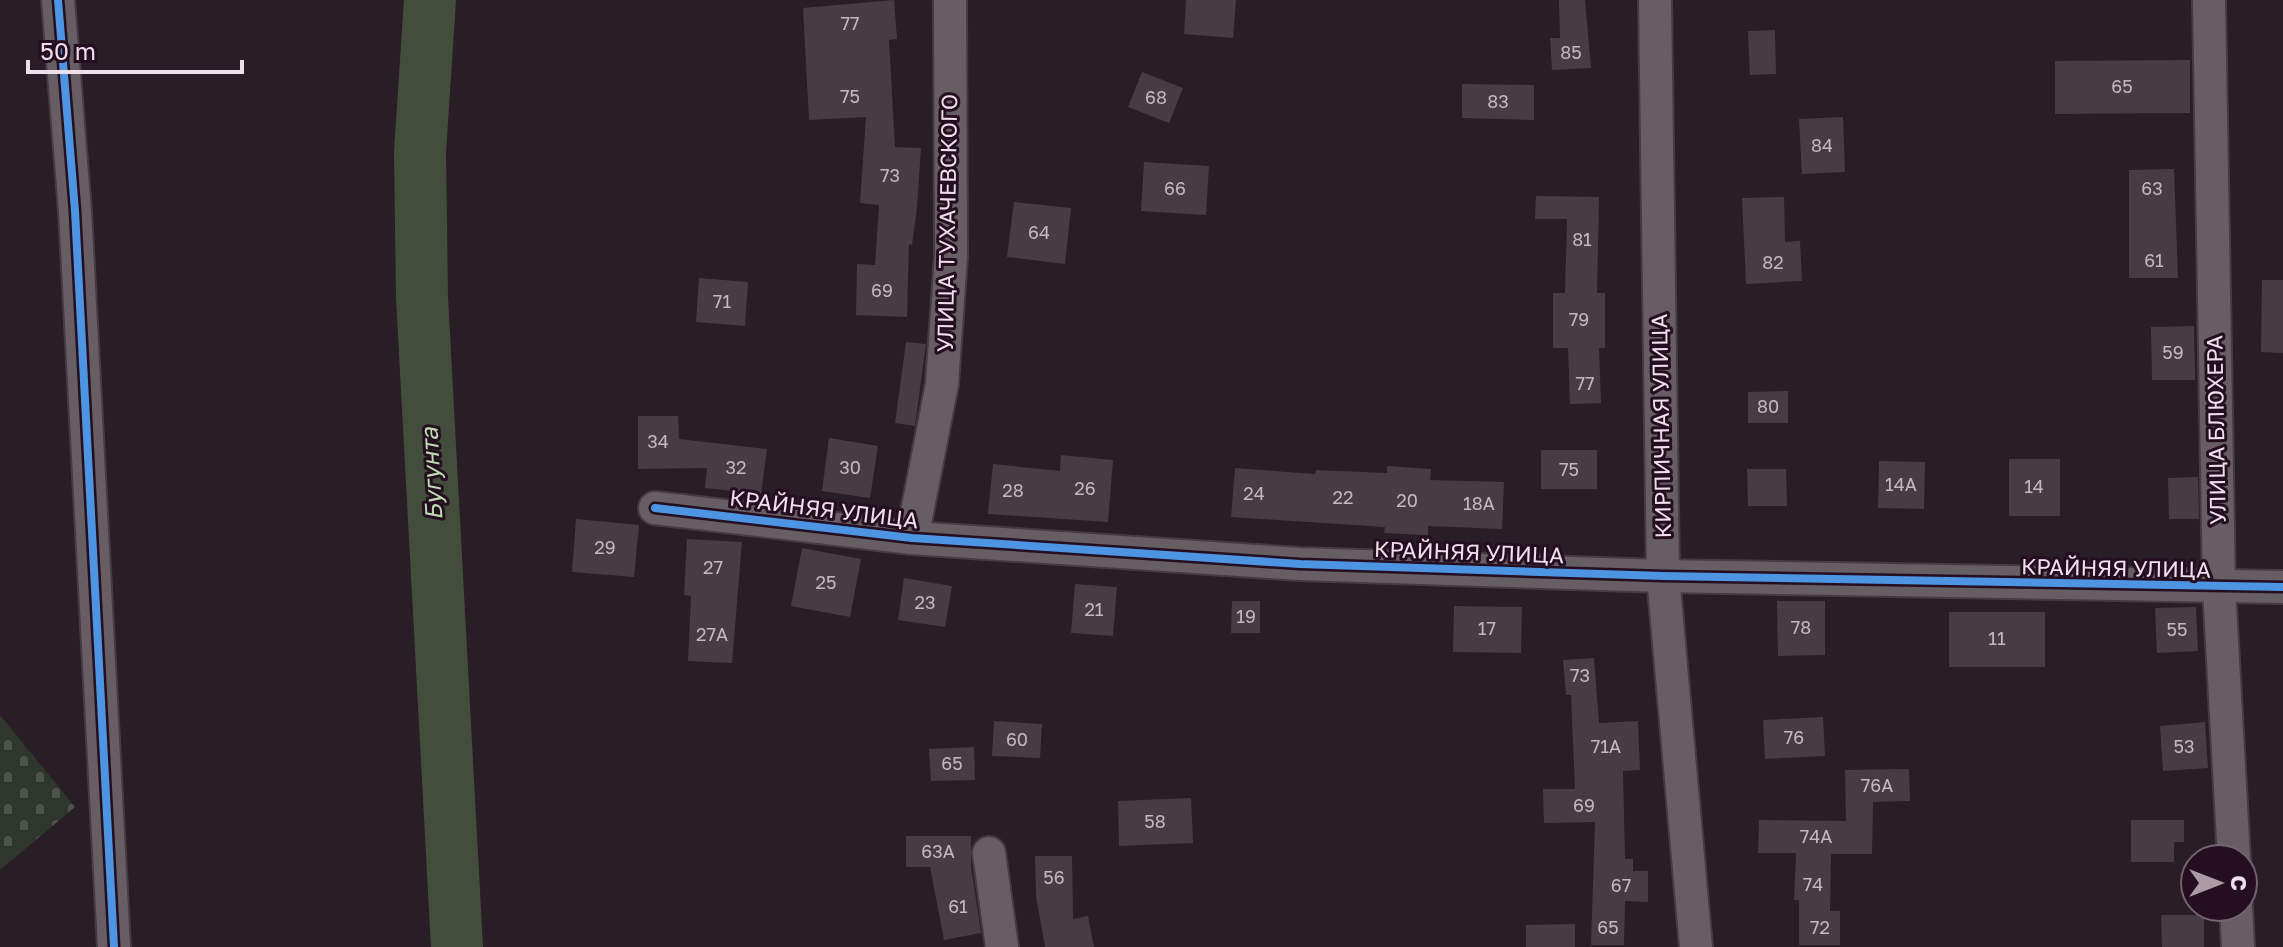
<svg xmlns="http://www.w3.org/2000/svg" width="2283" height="947" viewBox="0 0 2283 947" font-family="'Golos Text',sans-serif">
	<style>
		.cemetery { fill: url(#cemetery-stones) }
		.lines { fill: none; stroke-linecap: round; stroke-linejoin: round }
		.river { stroke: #424e3b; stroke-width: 52 }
		.building { fill: #483c44 }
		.minor-casing { stroke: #453b43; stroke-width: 36 }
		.minor { stroke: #675e64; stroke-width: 32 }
		.cycleway-casing { stroke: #240e1f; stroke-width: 13 }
		.cycleway { stroke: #4d94e3; stroke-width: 8 }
		.labels { text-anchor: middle; stroke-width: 6; stroke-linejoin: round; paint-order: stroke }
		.number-label { font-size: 18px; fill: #c5b6c0 }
		.street-label { font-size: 22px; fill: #efdfea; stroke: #240e1f }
		.water-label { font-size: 24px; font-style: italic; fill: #bcdcaf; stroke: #240e1f }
	</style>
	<defs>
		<pattern id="cemetery-stones" width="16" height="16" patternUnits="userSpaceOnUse" patternTransform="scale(2)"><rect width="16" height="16" fill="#2f362c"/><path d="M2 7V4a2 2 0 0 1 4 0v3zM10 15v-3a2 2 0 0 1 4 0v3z" fill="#4d534b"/></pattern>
	</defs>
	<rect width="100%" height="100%" fill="#291d26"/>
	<!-- cemetery -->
	<path class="cemetery" d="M0,715L75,807L0,870Z"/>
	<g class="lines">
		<!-- river -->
		<path class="river" d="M430,0L420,152L422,297L457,947"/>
	</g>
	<!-- building -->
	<g class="building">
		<path d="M894,0L897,39L889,40L895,147L921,148L917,207L912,245L909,244L907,317L856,315L857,264L875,265L879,205L860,203L866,117L809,120L803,8Z"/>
		<path d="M1186,0H1236L1233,38L1184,34Z"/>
		<path d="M1559,0H1585L1591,68L1552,70L1550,38H1560Z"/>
		<path d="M1775,30L1776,74L1750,75L1748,31Z"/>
		<path d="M2190,60V113L2055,114V61Z"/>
		<path d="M1142,72L1183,88L1169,123L1128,107Z"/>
		<path d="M1462,84L1534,85V120L1462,118Z"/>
		<path d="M1843,117L1845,172L1802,174L1799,119Z"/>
		<path d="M1144,162L1209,166L1206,215L1141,211Z"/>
		<path d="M2174,169L2178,278H2129V170Z"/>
		<path d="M1536,196L1599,197L1597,293H1605V348H1599L1601,403L1570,404L1568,348H1553V293H1565L1567,219H1535Z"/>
		<path d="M1784,197L1785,242L1800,241L1802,281L1746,284L1742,198Z"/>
		<path d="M1014,202L1071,208L1065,264L1007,257Z"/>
		<path d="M699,278L748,282L745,326L696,322Z"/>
		<path d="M2262,280H2283V353L2261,352Z"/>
		<path d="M2194,326L2195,380H2152L2151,327Z"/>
		<path d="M906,342L926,344L915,426L895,423Z"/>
		<path d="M1788,391V423H1748V392Z"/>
		<path d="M638,416H678L679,439L767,449L761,494L705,488L707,468L638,469Z"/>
		<path d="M829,438L878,446L870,498L822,491Z"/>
		<rect x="1541" y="450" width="56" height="39"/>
		<path d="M1061,455L1113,460L1108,522L988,514L993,464L1060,471Z"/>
		<rect x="2009" y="459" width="51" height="57"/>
		<path d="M1879,461L1925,462L1924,509L1878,508Z"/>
		<path d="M1387,466L1431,469L1430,480L1504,482L1502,529L1428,526V535L1384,533L1385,527L1231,517L1235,468L1315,474L1316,470L1387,473Z"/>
		<path d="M1747,469H1786L1787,506H1748Z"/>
		<path d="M2198,477L2199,519H2169L2168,478Z"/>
		<path d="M576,519L639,525L634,577L572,572Z"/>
		<path d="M687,539L742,542L732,663L688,661L691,596L684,595Z"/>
		<path d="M802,548L861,559L850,617L791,606Z"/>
		<path d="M904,578L952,586L945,627L898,620Z"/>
		<path d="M1075,584L1117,587L1113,636L1071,633Z"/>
		<path d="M1232,601H1260V633H1231Z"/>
		<path d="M1777,601H1825V655L1778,656Z"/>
		<path d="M1454,606L1522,607L1521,653L1453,652Z"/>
		<path d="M2196,607L2198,651L2157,653L2155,608Z"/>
		<rect x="1949" y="612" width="96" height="55"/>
		<path d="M1594,658L1599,723L1638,721L1640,770L1623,771L1625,859H1633V871H1648V902L1625,901L1624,945H1591L1595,822L1544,823L1543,789H1575L1571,695H1566L1563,660Z"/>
		<path d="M1823,717L1825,756L1765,759L1763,720Z"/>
		<path d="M994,721L1042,724L1040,758L992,756Z"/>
		<path d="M2205,722L2208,768L2163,771L2160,726Z"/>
		<path d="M974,747L975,780L931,781L929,749Z"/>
		<path d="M1909,769L1910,801L1873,802L1872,854H1831L1830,911H1840V945H1799V900H1794L1796,853H1758L1759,820L1846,821L1845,770Z"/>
		<path d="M1191,798L1193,843L1119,846L1118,801Z"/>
		<path d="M2131,820H2184V842H2174V862H2131Z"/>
		<path d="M906,836H971V866L981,933L944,940L930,867H906Z"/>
		<path d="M1035,856H1072L1073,919L1088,916L1094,947H1045L1036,896Z"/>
		<path d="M2161,915H2204V947H2162Z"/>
		<path d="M1575,924V947H1526V925Z"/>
	</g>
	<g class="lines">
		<defs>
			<g id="minor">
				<path d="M58,0L75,211L114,947"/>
				<path d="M1655,0L1663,576L1696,947"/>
				<path d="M2209,0L2219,588L2234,859"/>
				<path d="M655,508L912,538L1300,564L1663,576L2283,587"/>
				<path d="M912,538L942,384L951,256L950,0"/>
				<path d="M989,853L1002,947"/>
				<path d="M2236,907L2238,947"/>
			</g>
		</defs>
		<!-- minor casing -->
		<use href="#minor" class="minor-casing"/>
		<!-- minor -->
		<use href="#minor" class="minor"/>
		<defs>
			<g id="cycleway">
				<path d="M58,0L75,211L114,947"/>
				<path d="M655,508L912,538L1300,564L1663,576L2283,587"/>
			</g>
		</defs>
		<!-- cycleway casing -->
		<use href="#cycleway" class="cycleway-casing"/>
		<!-- cycleway -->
		<use href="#cycleway" class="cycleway"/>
	</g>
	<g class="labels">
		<!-- number labels -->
		<g class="number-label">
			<text x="850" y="30">77</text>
			<text x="1571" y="59">85</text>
			<text x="2122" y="93">65</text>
			<text x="850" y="103">75</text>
			<text x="1156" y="104">68</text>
			<text x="1498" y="108">83</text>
			<text x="1822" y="152">84</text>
			<text x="890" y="182">73</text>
			<text x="1175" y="195">66</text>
			<text x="2152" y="195">63</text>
			<text x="1039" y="239">64</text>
			<text x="1582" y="246">81</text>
			<text x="2154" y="267">61</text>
			<text x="1773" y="269">82</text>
			<text x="882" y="297">69</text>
			<text x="722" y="308">71</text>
			<text x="1579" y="326">79</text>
			<text x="2173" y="359">59</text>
			<text x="1585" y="390">77</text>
			<text x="1768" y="413">80</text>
			<text x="658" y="448">34</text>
			<text x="736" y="474">32</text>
			<text x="850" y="474">30</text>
			<text x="1569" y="476">75</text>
			<text x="1901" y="491">14А</text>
			<text x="2034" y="493">14</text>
			<text x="1085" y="495">26</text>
			<text x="1013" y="497">28</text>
			<text x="1254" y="500">24</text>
			<text x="1343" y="504">22</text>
			<text x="1407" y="507">20</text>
			<text x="1479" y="510">18А</text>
			<text x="605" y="554">29</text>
			<text x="713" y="574">27</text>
			<text x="826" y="589">25</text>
			<text x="925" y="609">23</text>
			<text x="1094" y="616">21</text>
			<text x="1246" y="623">19</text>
			<text x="1801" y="634">78</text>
			<text x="1487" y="635">17</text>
			<text x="2177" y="636">55</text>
			<text x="712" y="641">27А</text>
			<text x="1997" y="645">11</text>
			<text x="1580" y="682">73</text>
			<text x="1794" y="744">76</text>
			<text x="1017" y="746">60</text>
			<text x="1606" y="753">71А</text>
			<text x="2184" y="753">53</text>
			<text x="952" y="770">65</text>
			<text x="1877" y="792">76А</text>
			<text x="1584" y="812">69</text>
			<text x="1155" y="828">58</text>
			<text x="1816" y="843">74А</text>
			<text x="938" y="858">63А</text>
			<text x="1054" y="884">56</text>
			<text x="1813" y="891">74</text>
			<text x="1621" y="892">67</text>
			<text x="958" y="913">61</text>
			<text x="1608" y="934">65</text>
			<text x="1820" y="934">72</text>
		</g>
		<!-- street labels -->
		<g class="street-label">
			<text transform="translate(947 223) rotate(-89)" y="8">УЛИЦА ТУХАЧЕВСКОГО</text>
			<text transform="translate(1661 426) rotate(-91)" y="8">КИРПИЧНАЯ УЛИЦА</text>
			<text transform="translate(2216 430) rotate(-91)" y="8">УЛИЦА БЛЮХЕРА</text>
			<text transform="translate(824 509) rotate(7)" y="8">КРАЙНЯЯ УЛИЦА</text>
			<text transform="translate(1469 552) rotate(2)" y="8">КРАЙНЯЯ УЛИЦА</text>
			<text transform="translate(2116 568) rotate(1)" y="8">КРАЙНЯЯ УЛИЦА</text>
		</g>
		<!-- water labels -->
		<g class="water-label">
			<text transform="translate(432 474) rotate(-93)" y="8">Бугунта</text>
		</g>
	</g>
	<!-- north arrow -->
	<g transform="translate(2219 883) rotate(90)"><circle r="38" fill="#240e1f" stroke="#756270" stroke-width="2"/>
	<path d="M0-6L14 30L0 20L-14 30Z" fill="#aa9ba5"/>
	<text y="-12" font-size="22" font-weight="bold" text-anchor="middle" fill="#efdfea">С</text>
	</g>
	<!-- scale -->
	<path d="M28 60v12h214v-12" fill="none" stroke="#efdfea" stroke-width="4"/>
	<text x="40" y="60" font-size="24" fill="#efdfea" stroke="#240e1f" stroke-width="6" paint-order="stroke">50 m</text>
</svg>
